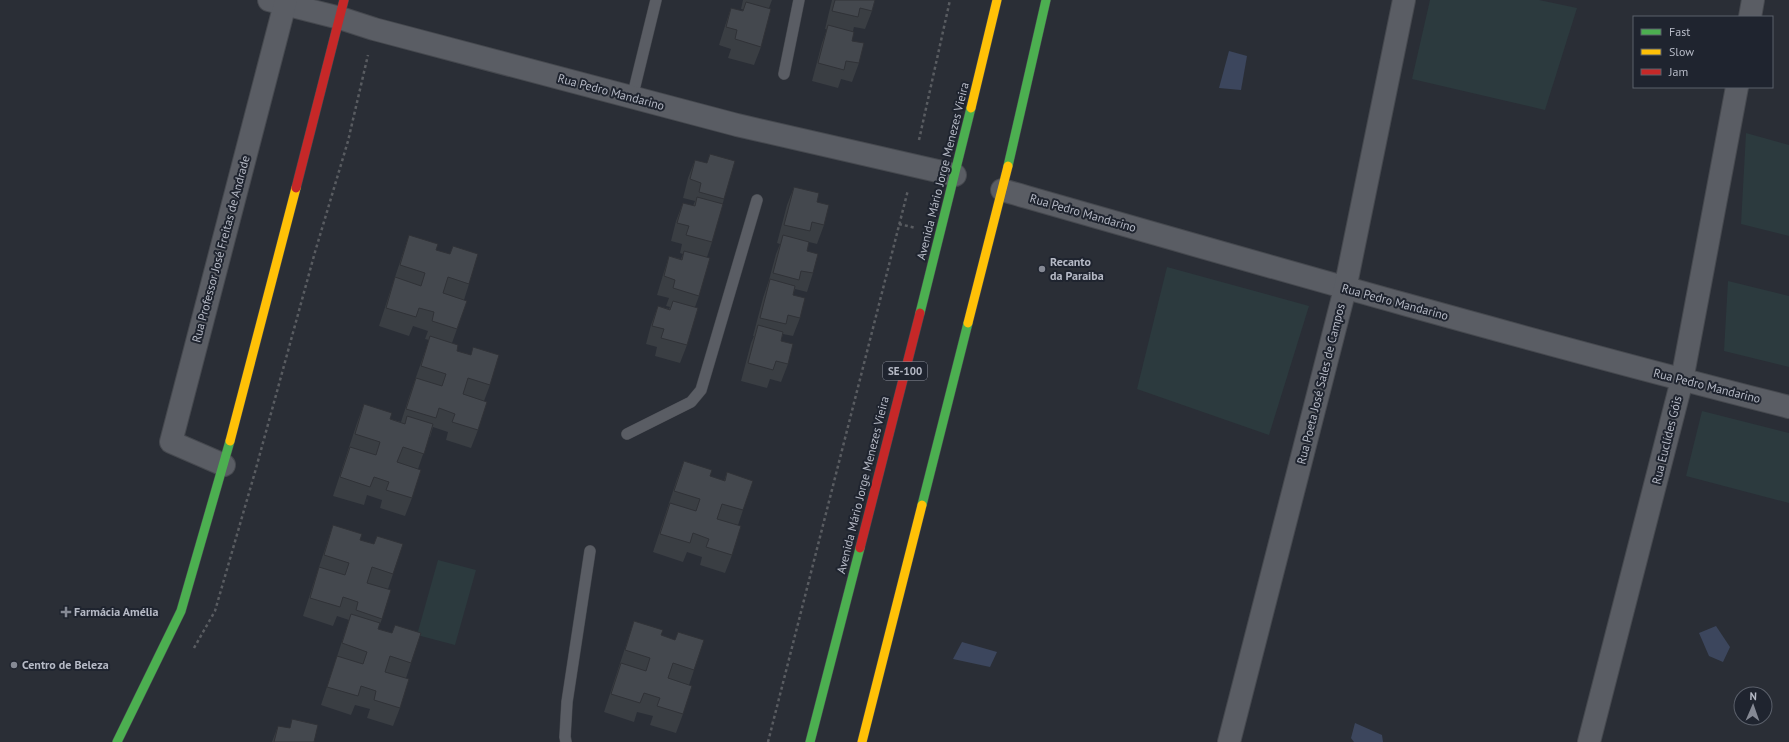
<svg xmlns="http://www.w3.org/2000/svg" width="1789" height="742" viewBox="0 0 1789 742" font-family="'PT Sans',sans-serif">
	<style>
		.green { fill: #2c3a3e }
		.water { fill: #3c465d }
		.lines { fill: none; stroke-linecap: round; stroke-linejoin: round }
		.lane-casing { stroke: #46494f; stroke-width: 12 }
		.street-casing { stroke: #46494f; stroke-width: 24 }
		.fast-casing { stroke: #46494f; stroke-width: 10 }
		.slow-casing { stroke: #46494f; stroke-width: 10 }
		.jam-casing { stroke: #46494f; stroke-width: 10 }
		.path { stroke: #595c61; stroke-width: 2.5; stroke-dasharray: 3 3; stroke-linecap: butt }
		.lane { stroke: #5a5d64; stroke-width: 11 }
		.street { stroke: #5a5d64; stroke-width: 22 }
		.fast { stroke: #4caf50; stroke-width: 9 }
		.slow { stroke: #ffc107; stroke-width: 9 }
		.jam { stroke: #c62828; stroke-width: 9 }
		.wall { fill: #3a3e43 }
		.building { fill: #44484e; stroke: #303237 }
		.poi-dot { fill: #858994; stroke: #1f242f; stroke-width: 1.5 }
		.labels { text-anchor: middle; stroke-width: 4; stroke-linejoin: round; paint-order: stroke }
		.shield { fill: #1f242f; stroke: #898d99; stroke-width: 1 }
		.shield-label { font-size: 11px; font-weight: bold; fill: #b6bac6 }
		.street-label { font-size: 12px; fill: #b6bac6; stroke: #1f242f }
		.poi-label { font-size: 12px; font-weight: bold; fill: #b6bac6; stroke: #1f242f; text-anchor: start }
	</style>
	<rect width="100%" height="100%" fill="#2a2e36"/>
	<!-- green -->
	<g class="green">
		<path d="M1430,0H1539L1577,8L1545,110L1412,79Z"/>
		<path d="M1746,133L1789,145V236L1741,224Z"/>
		<path d="M1167,267L1309,306L1269,435L1137,389Z"/>
		<path d="M1728,281L1789,296V367L1724,351Z"/>
		<path d="M1702,411L1789,433V503L1686,476Z"/>
		<path d="M438,560L476,570L455,645L417,635Z"/>
	</g>
	<!-- water -->
	<g class="water">
		<path d="M1229,51L1247,56L1241,90L1219,88Z"/>
		<path d="M1716,626L1730,647L1723,662L1709,656L1699,633Z"/>
		<path d="M962,642L997,652L990,667L953,659Z"/>
		<path d="M1355,723L1382,735L1383,742H1354L1351,738Z"/>
	</g>
	<g class="lines">
		<defs>
			<g id="lane">
				<path d="M784,74L799,0"/>
				<path d="M632,98L656,0"/>
				<path d="M627,434L691,402L701,390L757,200"/>
				<path d="M566,742L565,737L567,702L590,551"/>
			</g>
			<g id="street">
				<path d="M269,0L340,18L374,29L737,125L955,175"/>
				<path d="M1750,17L1753,0"/>
				<path d="M1002,190C1264,265 1525,340 1789,407"/>
				<path d="M224,465L171,442L286,0"/>
				<path d="M1229,742L1345,289L1404,0"/>
				<path d="M1589,742L1682,380L1737,87"/>
			</g>
			<g id="fast">
				<path d="M1008,166L1046,0"/>
				<path d="M920,313L971,108"/>
				<path d="M922,505L968,323"/>
				<path d="M117,742L181,611L230,441"/>
				<path d="M810,742L860,548"/>
			</g>
			<g id="slow">
				<path d="M971,108L997,0"/>
				<path d="M968,323L1008,166"/>
				<path d="M230,441L296,188"/>
				<path d="M862,742L922,505"/>
			</g>
			<g id="jam">
				<path d="M296,188L344,0"/>
				<path d="M860,548L920,313"/>
			</g>
		</defs>
		<!-- lane casing -->
		<use href="#lane" class="lane-casing"/>
		<!-- street casing -->
		<use href="#street" class="street-casing"/>
		<!-- fast casing -->
		<use href="#fast" class="fast-casing"/>
		<!-- slow casing -->
		<use href="#slow" class="slow-casing"/>
		<!-- jam casing -->
		<use href="#jam" class="jam-casing"/>
		<!-- path -->
		<g class="path">
			<path d="M919,140L950,0"/>
			<path d="M899,224L916,228"/>
			<path d="M194,648L215,611L255,472L315,252L348,141L368,55"/>
			<path d="M768,742L908,190"/>
		</g>
		<!-- lane -->
		<use href="#lane" class="lane"/>
		<!-- street -->
		<use href="#street" class="street"/>
		<!-- fast -->
		<use href="#fast" class="fast"/>
		<!-- slow -->
		<use href="#slow" class="slow"/>
		<!-- jam -->
		<use href="#jam" class="jam"/>
	</g>
	<!-- wall -->
	<g class="wall">
		<path d="M743,0H772L769,8L761,47L754,65L728,58L731,49L719,45L725,26L731,8L742,11L743,9H741Z"/>
		<path d="M832,0H875L872,11L865,29L854,27L853,31L852,41L859,63L852,82L841,79L838,88L812,81L822,43L827,29H825Z"/>
		<path d="M710,154L724,199L712,242L707,257L699,296L695,307L687,345L680,363L655,356L657,347L646,344L651,325L658,306L669,309L670,307L666,306L669,298L657,295L663,275L669,256L681,259L683,254L680,253L682,244L671,241L676,221L683,203L693,206L695,201L683,198L688,178L695,160L707,163Z"/>
		<path d="M794,187L817,202L824,225L817,244L809,242L807,251L813,273L807,292L795,289L793,295L800,318L793,336L783,334L781,341L788,364L781,382L770,379L767,388L741,381L751,343L754,336H753L763,298L769,280L776,254L780,244L777,243L787,205Z"/>
		<path d="M409,235L436,250L469,284L464,300L457,329L452,343L457,351L490,385L484,401L478,430L471,448L446,440L448,432L433,427L430,437H429L418,469L412,498L405,516L380,508L382,500L367,495L364,505L333,496L357,423L364,404L390,419L401,422L409,397L429,340L425,339L428,331L413,326L409,336L379,326L389,295Z"/>
		<path d="M684,461L710,476L724,481L727,472L743,510L738,525L732,555L725,573L700,565L702,557L687,552L683,562L653,552L677,479Z"/>
		<path d="M333,525L360,540L393,574L388,589L382,619L378,629L411,663L406,678L400,708L393,726L367,718L370,709L355,705L351,715L321,705L349,620L337,616L333,626L303,616L313,585Z"/>
		<path d="M634,621L661,635L694,670L689,685L683,714L676,733L650,725L653,716L637,712L634,722L604,712L628,639Z"/>
		<path d="M278,726L274,742H272Z"/>
	</g>
	<!-- building -->
	<g class="building">
		<path d="M835,0H875L872,11L860,8L858,17L832,11Z"/>
		<path d="M746,2L771,9L761,47L735,39L737,30L726,27L731,8L743,11Z"/>
		<path d="M828,25L854,32L852,41L864,43L859,63L846,61L844,70L818,63Z"/>
		<path d="M710,154L735,161L724,199L699,192L701,183L690,179L695,160L707,163Z"/>
		<path d="M794,187L819,193L817,202L829,205L824,225L812,222L810,231L784,225Z"/>
		<path d="M697,197L723,204L712,242L686,235L689,226L677,223L683,203L695,206Z"/>
		<path d="M409,235L438,244L436,250L450,254L453,246L478,254L469,284L448,277L443,293L467,301L457,329L432,321L434,312L419,308L416,317L386,308L395,277L421,286L425,273L400,265Z"/>
		<path d="M783,235L809,242L807,251L818,254L813,273L801,271L799,280L773,273Z"/>
		<path d="M684,251L710,258L699,296L673,288L675,280L664,276L669,256L682,260Z"/>
		<path d="M770,279L795,286L793,295L805,298L800,318L788,315L786,324L760,318Z"/>
		<path d="M673,301L698,308L687,345L661,338L664,329L652,326L658,306L670,310Z"/>
		<path d="M758,325L783,332L781,341L793,344L788,364L776,361L773,370L748,363Z"/>
		<path d="M430,336L458,345L457,351L471,355L473,347L499,355L490,385L468,378L463,394L487,402L478,430L452,422L455,414L439,408L436,418L406,409L416,378L442,386L446,374L421,366Z"/>
		<path d="M364,404L392,413L390,419L405,424L407,416L433,424L424,454L403,447L397,462L421,470L412,498L386,490L389,482L374,477L370,487L340,477L350,447L376,455L380,442L355,434Z"/>
		<path d="M684,461L712,470L710,476L725,481L727,472L753,481L743,510L722,504L717,519L741,526L732,555L706,547L709,539L693,533L690,543L660,534L670,503L696,511L700,499L674,491Z"/>
		<path d="M333,525L362,534L360,540L374,544L377,536L403,544L393,574L372,567L367,583L391,590L382,619L356,610L358,602L343,597L340,607L310,598L319,567L345,575L349,563L324,555Z"/>
		<path d="M351,614L380,623L378,629L392,633L395,625L421,633L411,663L390,656L385,672L409,679L400,708L374,700L376,691L361,686L358,696L327,687L337,656L363,664L367,652L342,643Z"/>
		<path d="M634,621L663,630L661,635L675,640L678,632L704,640L694,670L673,663L668,678L692,686L683,714L657,706L660,698L644,693L640,703L611,694L621,663L646,671L650,658L625,650Z"/>
		<path d="M292,719L318,725L314,742H274L278,726L290,728Z"/>
	</g>
	<!-- markers -->
	<g class="poi-dot">
		<circle cx="1042" cy="269" r="4"/>
		<path d="M64 606h4v4h4v4h-4v4h-4v-4h-4v-4h4z"/>
		<circle cx="14" cy="665" r="4"/>
	</g>
	<g class="labels">
		<!-- shield labels -->
		<rect class="shield" x="883" y="362" width="44" height="18" rx="3"/>
		<g class="shield-label">
			<text x="905" y="375">SE-100</text>
		</g>
		<!-- street labels -->
		<g class="street-label">
			<text transform="translate(611 92) rotate(15)" y="4">Rua Pedro Mandarino</text>
			<text transform="translate(943 171) rotate(-76)" y="4">Avenida Mário Jorge Menezes Vieira</text>
			<text transform="translate(1083 213) rotate(16)" y="4">Rua Pedro Mandarino</text>
			<text transform="translate(221 249) rotate(-75)" y="4">Rua Professor José Freitas de Andrade</text>
			<text transform="translate(1395 302) rotate(15)" y="4">Rua Pedro Mandarino</text>
			<text transform="translate(1321 384) rotate(-76)" y="4">Rua Poeta José Sales de Campos</text>
			<text transform="translate(1707 386) rotate(14)" y="4">Rua Pedro Mandarino</text>
			<text transform="translate(1667 440) rotate(-76)" y="4">Rua Euclídes Góis</text>
			<text transform="translate(863 485) rotate(-76)" y="4">Avenida Mário Jorge Menezes Vieira</text>
		</g>
		<!-- poi labels -->
		<g class="poi-label">
			<text x="1050" y="266">Recanto<tspan x="1050" dy="14">da Paraiba</tspan></text>
			<text x="74" y="616">Farmácia Amélia</text>
			<text x="22" y="669">Centro de Beleza</text>
		</g>
	</g>
	<!-- legend -->
	<rect x="1633" y="16" width="140" height="72" fill="#1f242f" stroke="#5b606b"/>
	<rect x="1641" y="29" width="20" height="6" fill="#4caf50" stroke="#5b606b"/>
	<text x="1669" y="36" font-size="12" fill="#b6bac6">Fast</text>
	<rect x="1641" y="49" width="20" height="6" fill="#ffc107" stroke="#5b606b"/>
	<text x="1669" y="56" font-size="12" fill="#b6bac6">Slow</text>
	<rect x="1641" y="69" width="20" height="6" fill="#c62828" stroke="#5b606b"/>
	<text x="1669" y="76" font-size="12" fill="#b6bac6">Jam</text>
	<!-- north arrow -->
	<g transform="translate(1753 706) rotate(2)"><circle r="19" fill="#1f242f" stroke="#5b606b"/>
	<path d="M0-3L7 15L0 10L-7 15Z" fill="#858994"/>
	<text y="-6" font-size="11" font-weight="bold" text-anchor="middle" fill="#b6bac6">N</text>
	</g>
</svg>
